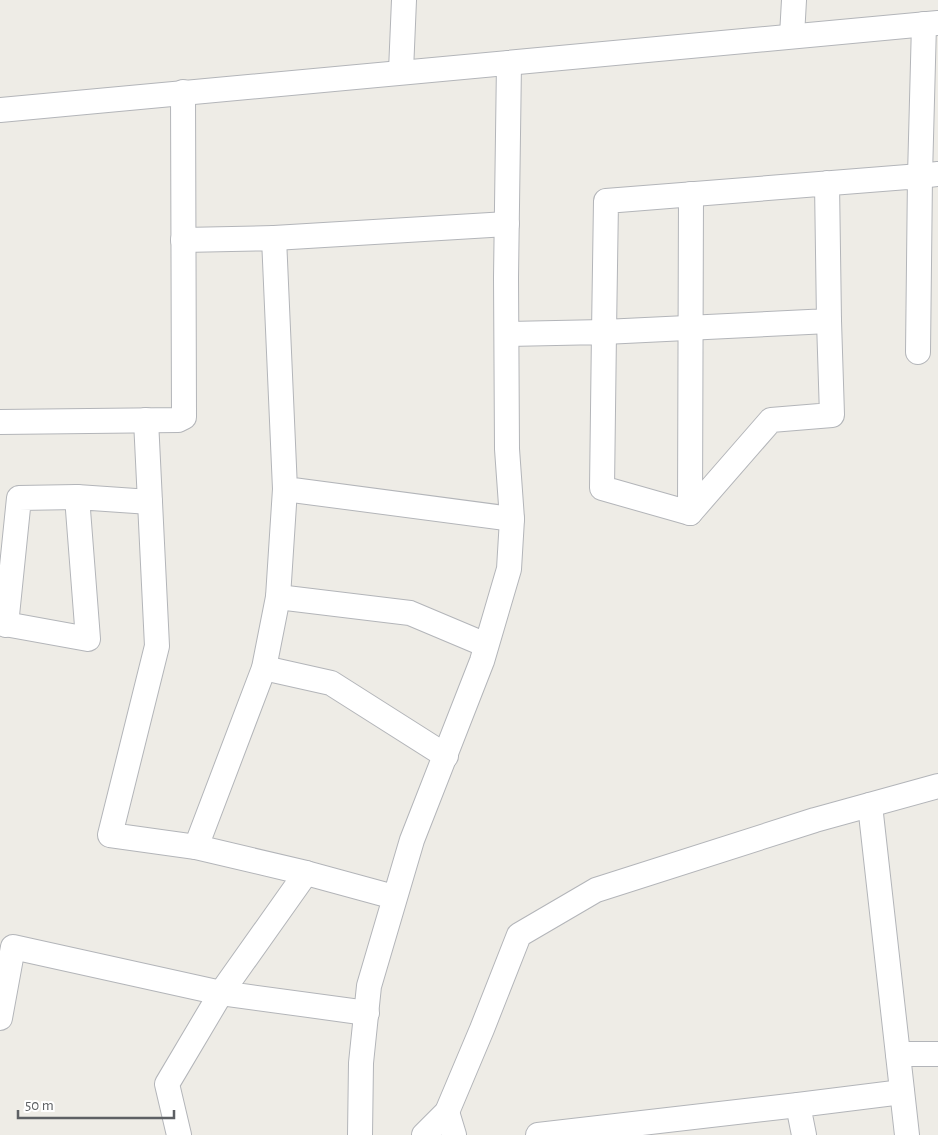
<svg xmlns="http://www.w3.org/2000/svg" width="938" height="1135" viewBox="0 0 938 1135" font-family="'Alegreya Sans',sans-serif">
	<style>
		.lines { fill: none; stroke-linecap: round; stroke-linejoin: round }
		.minor-casing { stroke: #b3b5b9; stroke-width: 26 }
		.minor { stroke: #fff; stroke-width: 24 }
	</style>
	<rect width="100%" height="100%" fill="#eeece6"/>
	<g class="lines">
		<defs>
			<g id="minor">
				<path d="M924,24L920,176L938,174"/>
				<path d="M792,36L794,0"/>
				<path d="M401,71L404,0"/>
				<path d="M0,110C312,79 625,53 938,23"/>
				<path d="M827,183L829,321L604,332L606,201L920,176L918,352"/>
				<path d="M274,238L507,224"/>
				<path d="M183,240L274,238L285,489L512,519"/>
				<path d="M507,334L604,332L602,488L690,513L771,420L832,415L829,321"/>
				<path d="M146,420L157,646L110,835L196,847"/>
				<path d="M0,422L178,420L184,417L183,92"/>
				<path d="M285,489L278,597L264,668L196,847L306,873L221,993L367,1013"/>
				<path d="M690,513L691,194"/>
				<path d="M278,597L410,613L486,645"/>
				<path d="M0,623L88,639L77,497L150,502"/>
				<path d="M6,625L19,498L77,497"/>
				<path d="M264,668L331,683L446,756"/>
				<path d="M870,805L907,1135"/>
				<path d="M306,873L394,897"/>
				<path d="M0,1018L13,947L221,993L167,1084L179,1135"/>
				<path d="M898,1054H938"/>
				<path d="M447,1112L454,1135"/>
				<path d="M360,1135L361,1063L369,986L412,840L482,661L509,569L512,519L507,449L506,278L509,63"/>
				<path d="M424,1135L447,1112L482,1029L519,935L596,890L815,820L938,786"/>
				<path d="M538,1135L798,1105"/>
				<path d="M804,1135L798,1105L902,1092"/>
			</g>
		</defs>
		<!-- minor casing -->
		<use href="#minor" class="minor-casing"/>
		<!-- minor -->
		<use href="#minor" class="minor"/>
	</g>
	<!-- scale -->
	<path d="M18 1110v8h156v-8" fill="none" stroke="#5d6064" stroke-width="2.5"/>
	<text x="25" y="1110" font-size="15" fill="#5d6064" stroke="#ffffff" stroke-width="4" paint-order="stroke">50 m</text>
</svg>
